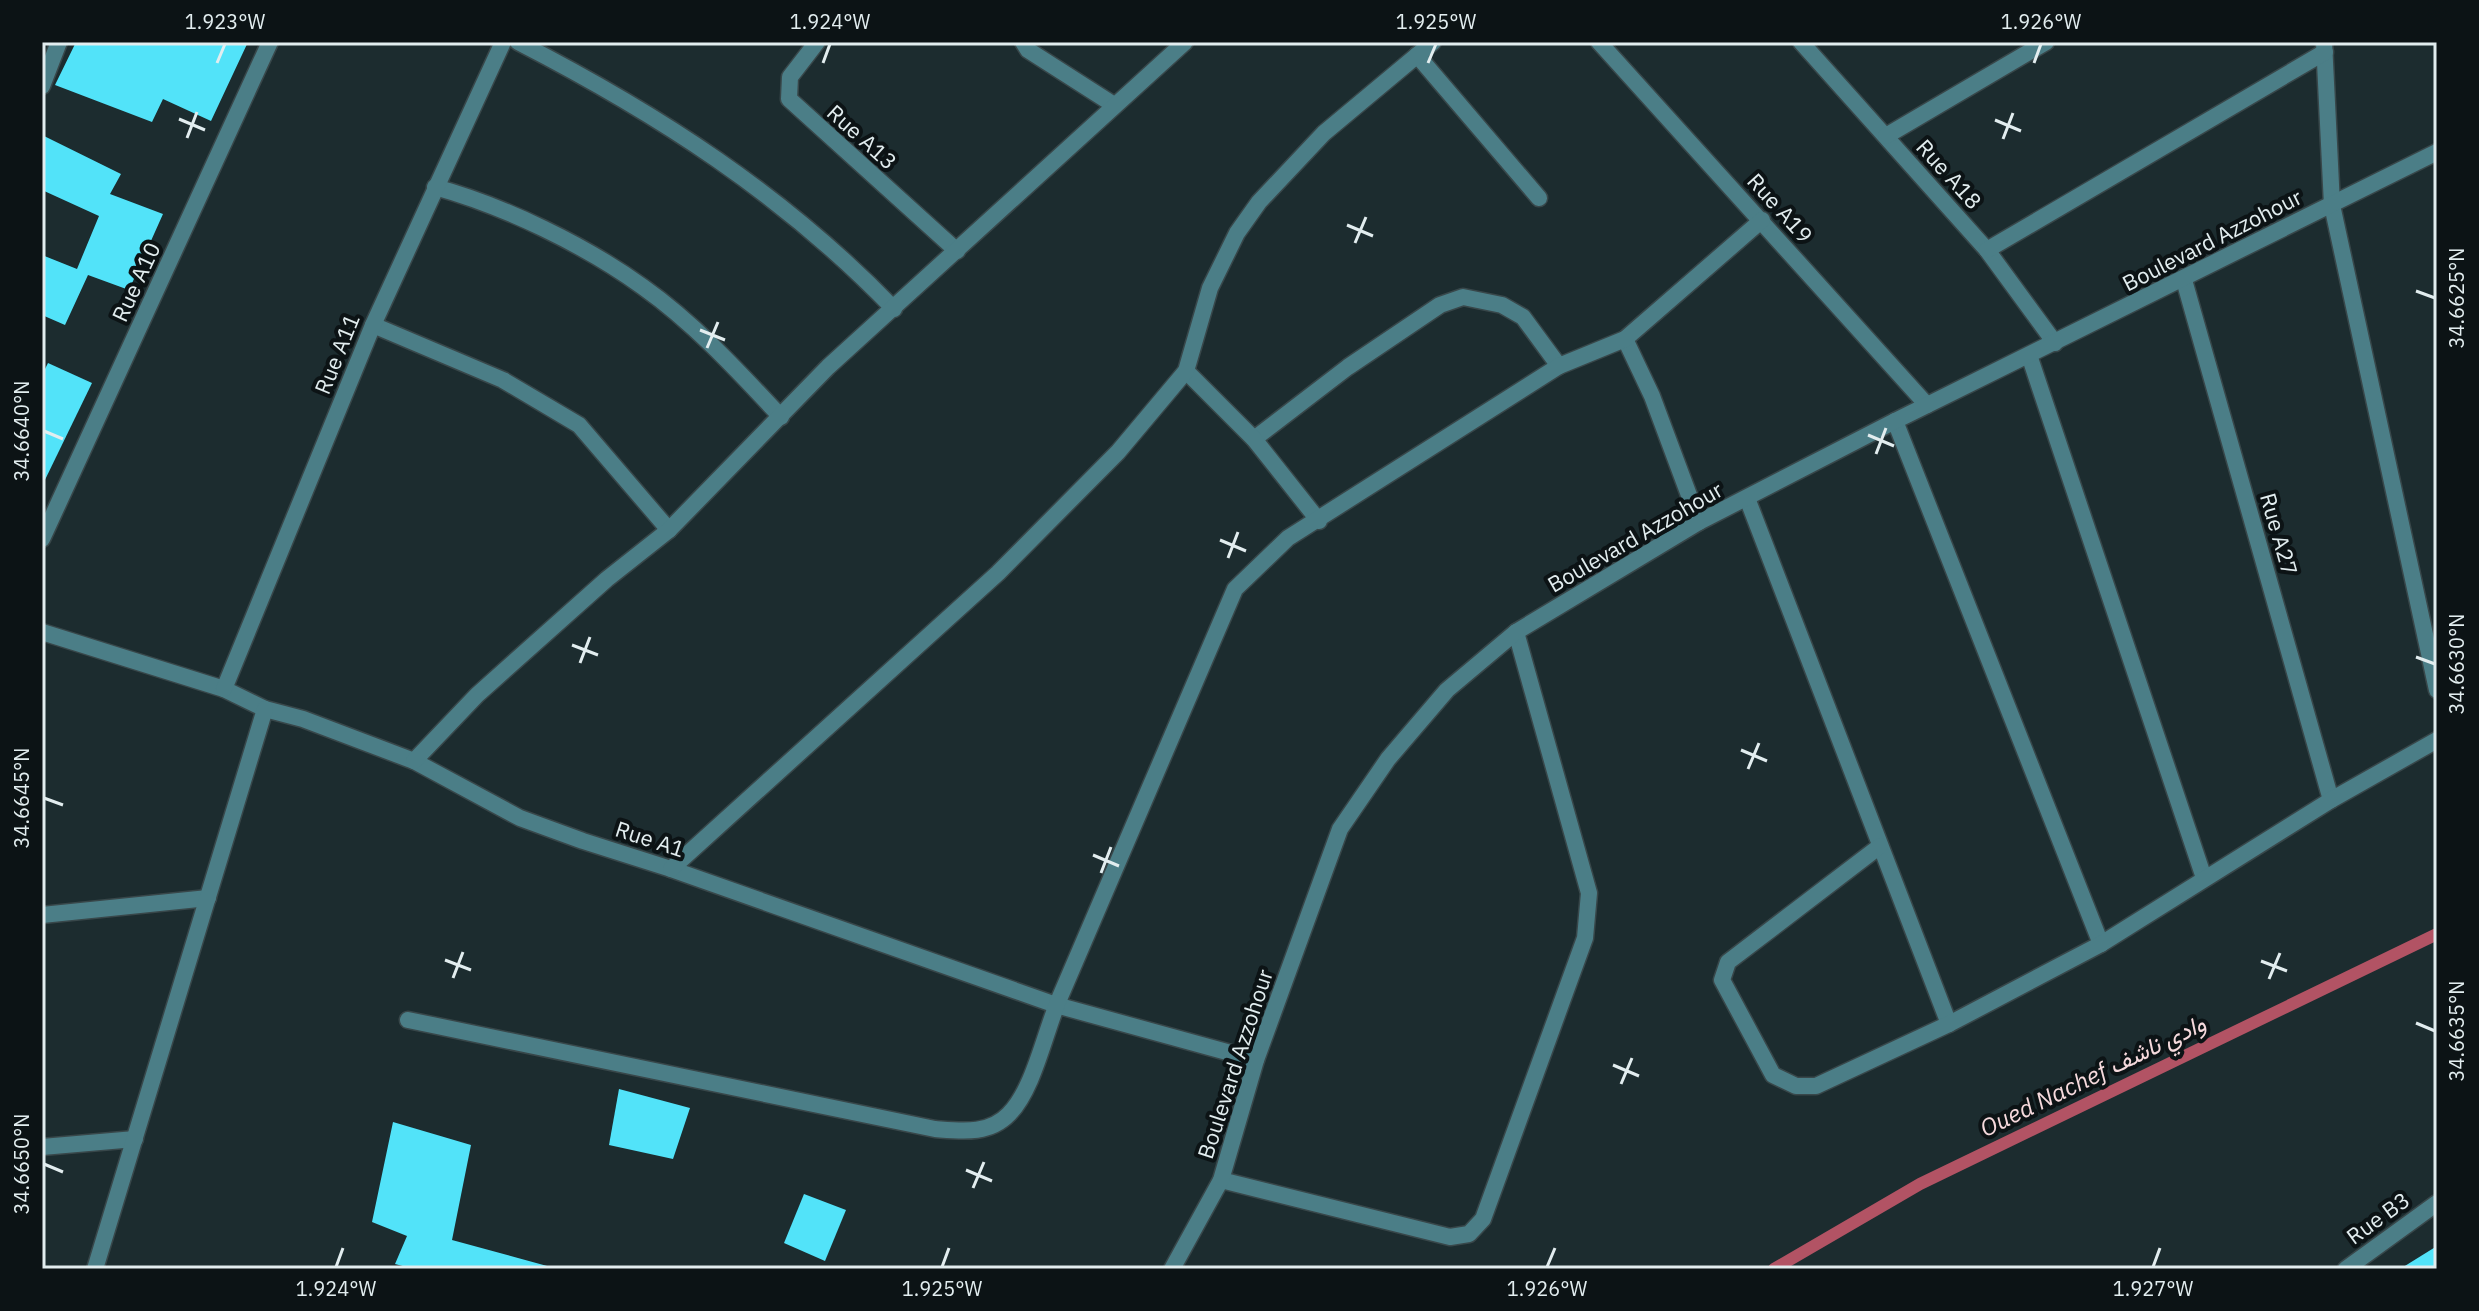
<svg xmlns="http://www.w3.org/2000/svg" width="2479" height="1311" viewBox="0 0 2479 1311" font-family="'IBM Plex Sans',Vazirmatn,sans-serif">
	<style>
		.lines { fill: none; stroke-linecap: round; stroke-linejoin: round }
		.stream { stroke: #b25364; stroke-width: 12 }
		.building { fill: #52e3f9 }
		.lane-casing { stroke: #38474a; stroke-width: 19 }
		.street-casing { stroke: #38474a; stroke-width: 19 }
		.lane { stroke: #4b7e87; stroke-width: 16 }
		.street { stroke: #4b7e87; stroke-width: 16 }
		.ticks { fill: none; stroke: #e2edef; stroke-width: 3 }
		.labels { text-anchor: middle; stroke-width: 8; stroke-linejoin: round; paint-order: stroke }
		.street-label { font-size: 22px; fill: #e2edef; stroke: #0c1315 }
		.water-label { font-size: 24px; font-style: italic; fill: #f6dadd; stroke: #0c1315 }
		.neatline { fill: none; stroke: #e2edef; stroke-width: 3 }
		.ticks-label { font-size: 20px; text-anchor: middle; fill: #e2edef }
	</style>
	<rect width="100%" height="100%" fill="#1c2c2f"/>
	<g class="lines">
		<!-- stream -->
		<path class="stream" d="M1774,1269L1920,1184L2437,934"/>
	</g>
	<!-- building -->
	<g class="building">
		<path d="M76,42H248L211,121L163,99L152,122L55,85Z"/>
		<path d="M42,135L121,174L110,194L163,214L129,290L88,275L65,325L42,315V255L77,269L99,216L42,190Z"/>
		<path d="M48,363L92,383L42,486V375Z"/>
		<path d="M619,1089L690,1108L673,1159L609,1145Z"/>
		<path d="M393,1122L471,1145L452,1240L558,1269H414L395,1264L407,1236L372,1222Z"/>
		<path d="M804,1194L846,1210L825,1261L784,1243Z"/>
		<path d="M2437,1246V1269H2400Z"/>
	</g>
	<g class="lines">
		<defs>
			<g id="lane">
				<path d="M518,42C658,114 784,195 894,309"/>
				<path d="M435,187C504,206 585,245 643,287C694,323 739,372 781,417"/>
				<path d="M373,325L503,380L579,425L669,530"/>
				<path d="M1254,439L1348,367L1440,305L1463,297L1502,305L1523,317L1559,366"/>
				<path d="M42,915L208,898"/>
			</g>
			<g id="street">
				<path d="M817,42L790,77L789,99L957,251"/>
				<path d="M1023,42L1028,50L1114,105"/>
				<path d="M1599,42L1927,405"/>
				<path d="M1801,42L1987,250L2055,343"/>
				<path d="M2324,42L2332,205L2437,690"/>
				<path d="M1417,55L1539,198"/>
				<path d="M42,86L59,42"/>
				<path d="M1886,136L2046,42"/>
				<path d="M1987,250L2325,52"/>
				<path d="M2184,280L2331,800"/>
				<path d="M1625,339L1652,396L1699,522"/>
				<path d="M2029,355L2204,878"/>
				<path d="M1186,371L1254,439L1319,521"/>
				<path d="M1895,421L2101,944"/>
				<path d="M1747,498L1949,1024"/>
				<path d="M42,539L270,42"/>
				<path d="M42,632L224,689L265,709L303,719L414,761L520,818L583,841L671,869L1056,1005L1256,1060"/>
				<path d="M224,689L373,325L503,42"/>
				<path d="M414,761L477,695L607,579L669,530L828,367L1185,42"/>
				<path d="M1880,846L1728,962L1722,980L1773,1075L1796,1086H1816L1949,1024L2101,944L2331,800L2437,740"/>
				<path d="M671,869L998,573L1118,452L1186,371L1210,288L1237,233L1259,202L1324,133L1433,42"/>
				<path d="M408,1020L935,1129C961,1131 989,1135 1009,1114C1034,1089 1045,1031 1060,997C1118,861 1177,725 1235,589L1288,538L1559,366L1625,339L1762,220"/>
				<path d="M42,1147L135,1139"/>
				<path d="M1221,1180L1450,1237L1469,1234L1483,1219L1585,938L1589,893L1516,632"/>
				<path d="M95,1269L265,709"/>
				<path d="M1172,1269L1221,1180L1256,1060L1340,829L1388,759L1447,690L1516,632L1699,522L1895,421L2437,152"/>
				<path d="M2346,1269L2437,1203"/>
			</g>
		</defs>
		<!-- lane casing -->
		<use href="#lane" class="lane-casing"/>
		<!-- street casing -->
		<use href="#street" class="street-casing"/>
		<!-- lane -->
		<use href="#lane" class="lane"/>
		<!-- street -->
		<use href="#street" class="street"/>
	</g>
	<!-- ticks -->
	<path class="ticks" d="M217,63L225,44M823,63L830,44M1428,63L1436,44M2034,63L2041,44M179,119L205,130M1995,120L2021,131M187,138L197,112M2003,139L2013,113M1347,225L1373,236M1355,243L1366,217M2416,291L2435,298M700,330L725,340M707,348L718,322M44,431L63,439M1868,435L1894,446M1876,454L1886,428M1220,540L1246,551M1228,558L1238,532M572,645L598,655M2416,657L2435,664M580,663L590,637M1741,750L1767,761M1748,769L1759,743M44,798L63,805M1093,855L1119,866M1101,873L1111,847M445,960L471,970M2261,961L2287,971M453,978L463,952M2269,979L2280,953M2416,1023L2435,1031M1613,1065L1639,1076M1621,1084L1632,1058M44,1164L63,1172M966,1170L992,1181M973,1188L984,1162M336,1267L343,1248M942,1267L949,1248M1547,1267L1555,1248M2153,1267L2160,1248"/>
	<g class="labels">
		<!-- street labels -->
		<g class="street-label">
			<text transform="translate(862 137) rotate(42)" y="8">Rue A13</text>
			<text transform="translate(1949 174) rotate(48)" y="8">Rue A18</text>
			<text transform="translate(1780 208) rotate(48)" y="8">Rue A19</text>
			<text transform="translate(2212 240) rotate(-27)" y="8">Boulevard Azzohour</text>
			<text transform="translate(136 282) rotate(-65)" y="8">Rue A10</text>
			<text transform="translate(337 354) rotate(-68)" y="8">Rue A11</text>
			<text transform="translate(2279 534) rotate(74)" y="8">Rue A27</text>
			<text transform="translate(1635 537) rotate(-30)" y="8">Boulevard Azzohour</text>
			<text transform="translate(650 839) rotate(18)" y="8">Rue A1</text>
			<text transform="translate(1235 1064) rotate(-72)" y="8">Boulevard Azzohour</text>
			<text transform="translate(2378 1218) rotate(-36)" y="8">Rue B3</text>
		</g>
		<!-- water labels -->
		<g class="water-label">
			<text transform="translate(2093 1076) rotate(-26)" y="8">Oued Nachef وادي ناشف</text>
		</g>
	</g>
	<!-- border -->
	<rect width="2479" height="1311" fill="none" stroke="#0c1315" stroke-width="88"/>
	<rect x="44" y="44" width="2391" height="1223" class="neatline"/>
	<g class="ticks-label">
		<text x="225" y="29">1.923°W</text>
		<text x="830" y="29">1.924°W</text>
		<text x="1436" y="29">1.925°W</text>
		<text x="2041" y="29">1.926°W</text>
		<text transform="translate(2457 298) rotate(-90)" y="7">34.6625°N</text>
		<text transform="translate(22 431) rotate(-90)" y="7">34.6640°N</text>
		<text transform="translate(2457 664) rotate(-90)" y="7">34.6630°N</text>
		<text transform="translate(22 798) rotate(-90)" y="7">34.6645°N</text>
		<text transform="translate(2457 1031) rotate(-90)" y="7">34.6635°N</text>
		<text transform="translate(22 1164) rotate(-90)" y="7">34.6650°N</text>
		<text x="336" y="1296">1.924°W</text>
		<text x="942" y="1296">1.925°W</text>
		<text x="1547" y="1296">1.926°W</text>
		<text x="2153" y="1296">1.927°W</text>
	</g>
</svg>
